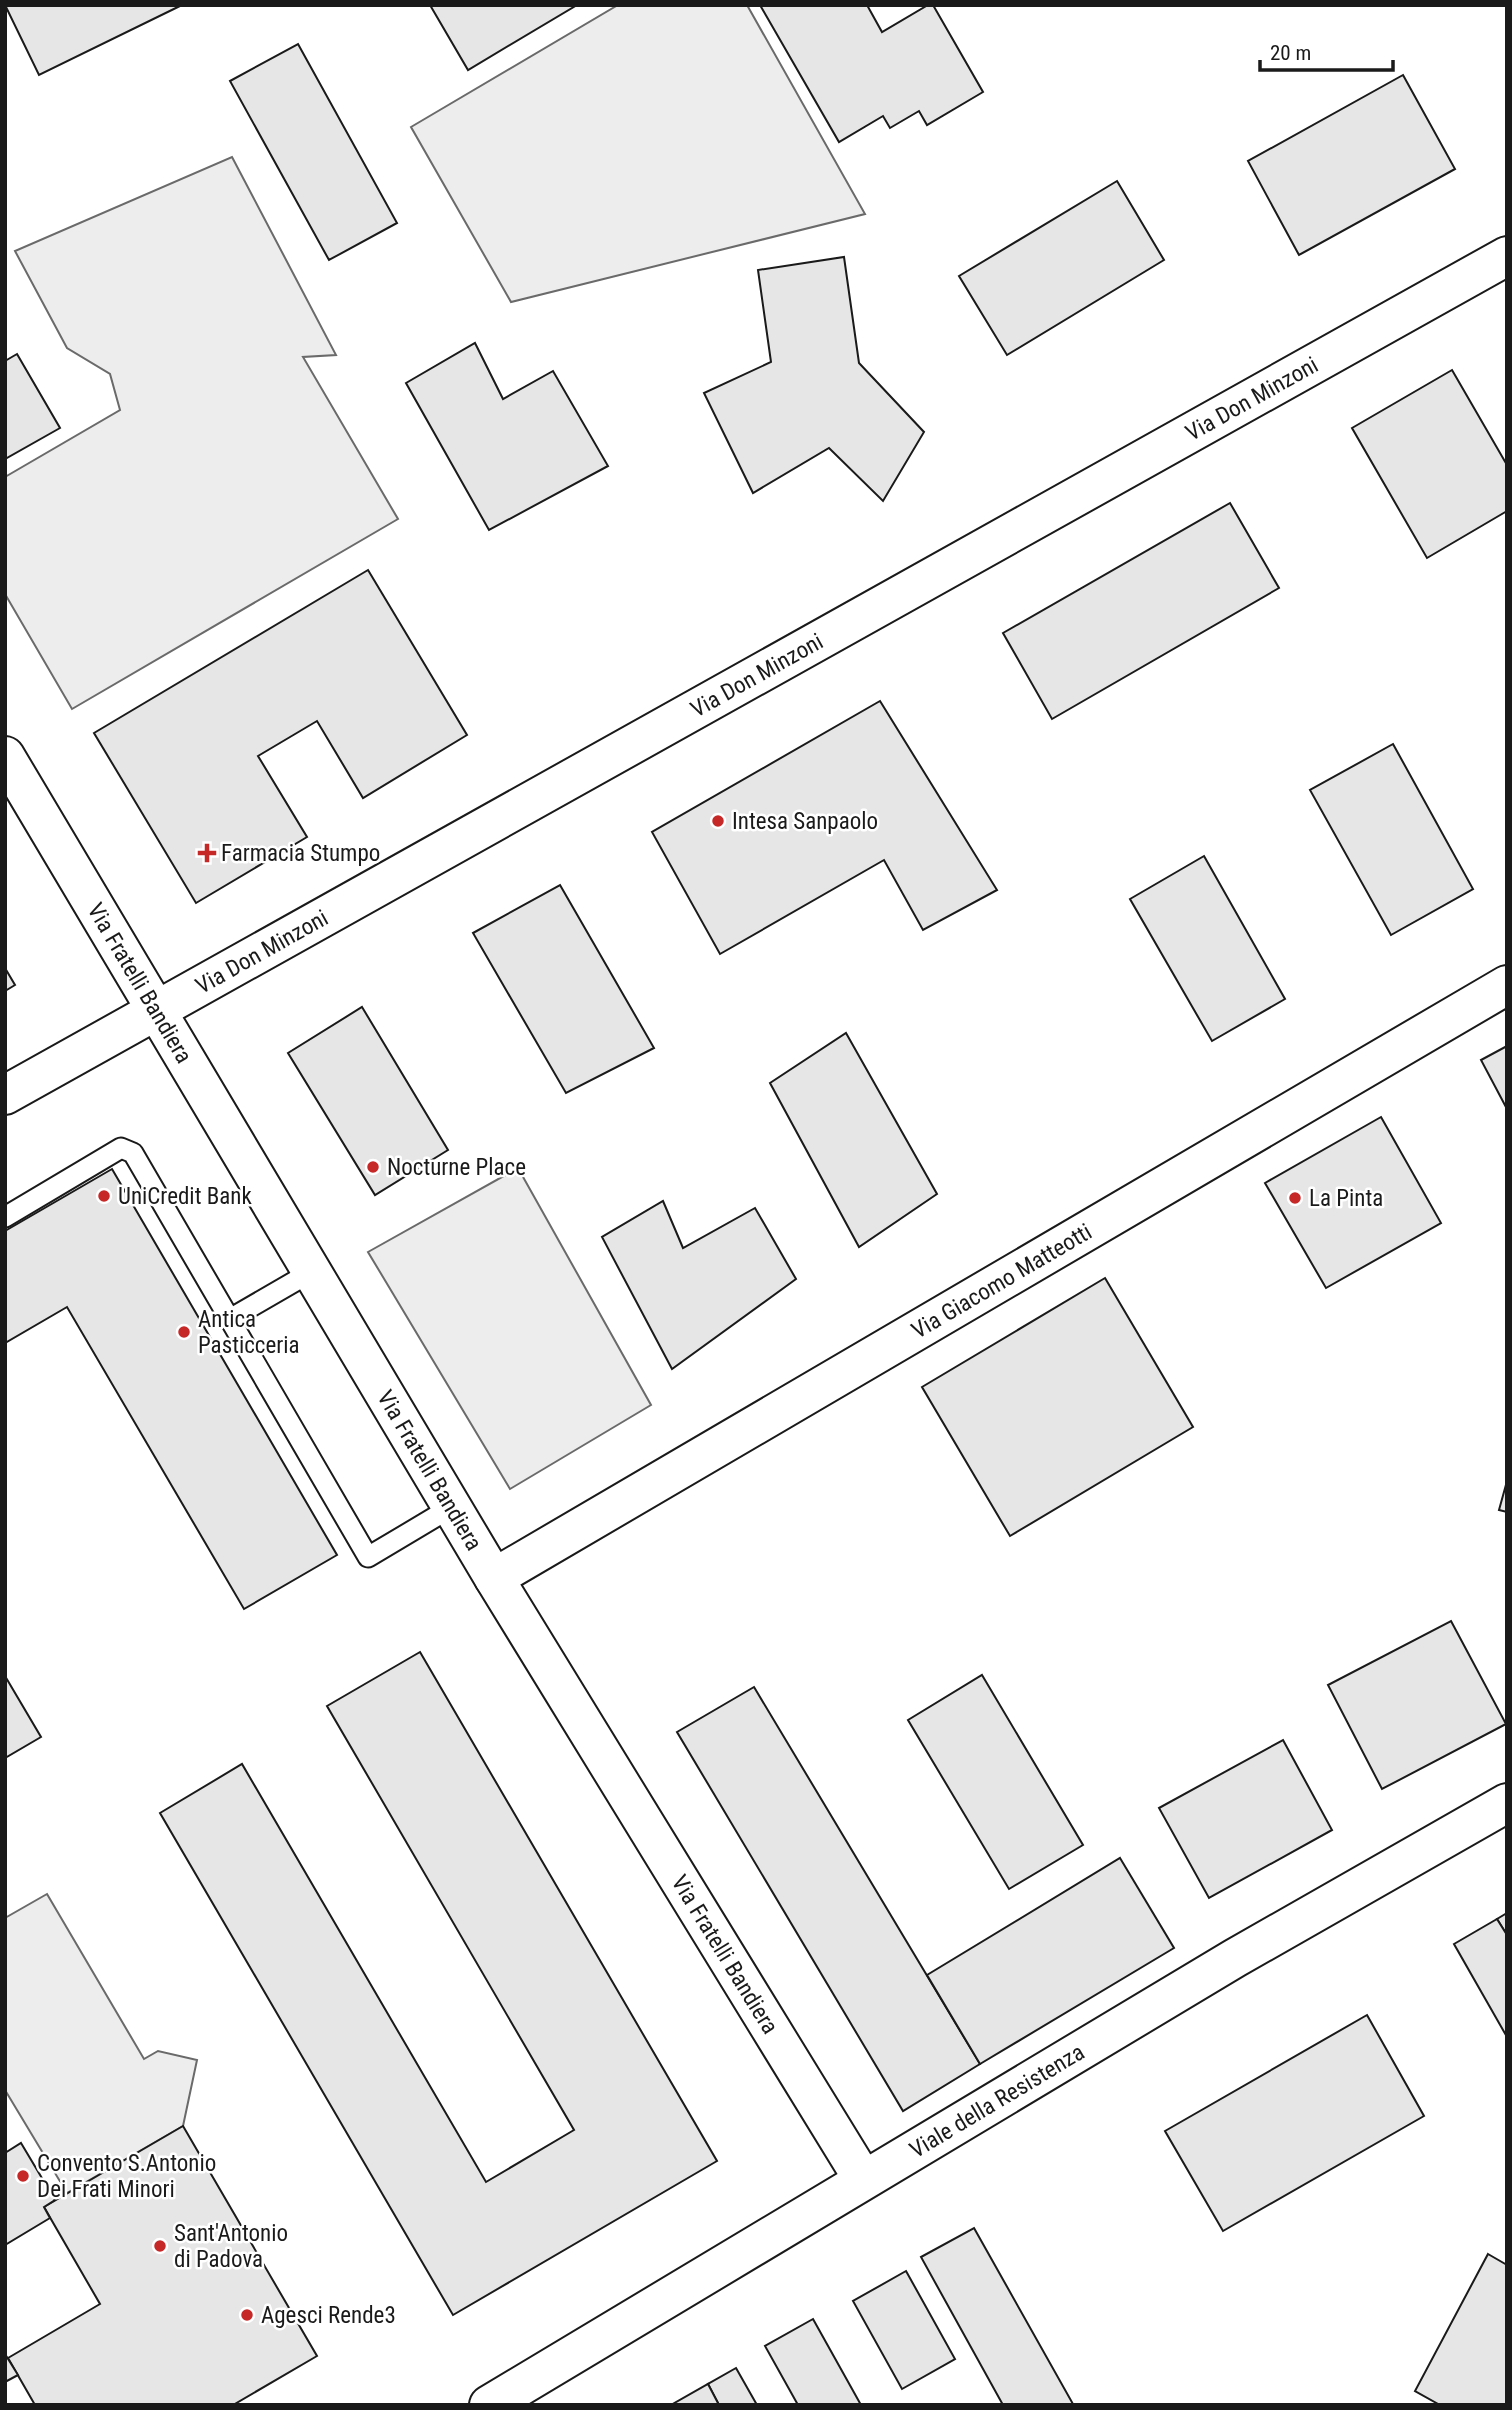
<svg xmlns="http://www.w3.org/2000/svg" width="1512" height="2410" viewBox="0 0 1512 2410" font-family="'Roboto Condensed',sans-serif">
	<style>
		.built { fill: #ededed; stroke: #6a6a6a; stroke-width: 2 }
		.building { fill: #e6e6e6; stroke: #1a1a1a; stroke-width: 2 }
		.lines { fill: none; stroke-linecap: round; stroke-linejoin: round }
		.service-casing { stroke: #1a1a1a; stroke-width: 23 }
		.minor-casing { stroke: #1a1a1a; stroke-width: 42 }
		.primary-casing { stroke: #1a1a1a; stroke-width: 42 }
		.service { stroke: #fff; stroke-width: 19 }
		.minor { stroke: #fff; stroke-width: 38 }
		.primary { stroke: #fff; stroke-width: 38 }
		.poi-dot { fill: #c62828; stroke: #fff; stroke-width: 2.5 }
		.labels { text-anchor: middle; stroke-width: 5; stroke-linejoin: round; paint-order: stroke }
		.street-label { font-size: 23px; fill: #1a1a1a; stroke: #fff }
		.poi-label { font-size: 23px; fill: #1a1a1a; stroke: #fff; text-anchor: start }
	</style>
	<rect width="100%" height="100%" fill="#fff"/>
	<!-- built -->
	<g class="built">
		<path d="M618,5H747L865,214L511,302L411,127Z"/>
		<path d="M232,157L336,355L303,357L398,519L72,709L5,594V477L120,410L110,374L67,348L15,251Z"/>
		<path d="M518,1168L651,1405L510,1489L368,1252Z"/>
		<path d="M47,1894L144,2059L158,2051L197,2060L183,2126L67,2193L5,2090V1918Z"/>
	</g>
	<!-- building -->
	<g class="building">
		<path d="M5,5H182L39,75Z"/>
		<path d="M430,5H577L468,70Z"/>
		<path d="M760,5H867L882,32L928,5H933L983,92L927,125L919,111L890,128L883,116L839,142Z"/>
		<path d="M298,44L397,223L329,260L230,81Z"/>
		<path d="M1403,75L1455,169L1299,255L1248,161Z"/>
		<path d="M1117,181L1164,260L1007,355L959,276Z"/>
		<path d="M844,257L859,363L924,432L883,501L829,448L753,493L704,393L771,362L758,270Z"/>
		<path d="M475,343L503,399L553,371L608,466L489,530L406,383Z"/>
		<path d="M17,354L60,428L5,459V361Z"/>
		<path d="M1452,370L1507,465V511L1427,558L1352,428Z"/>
		<path d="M1230,503L1279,588L1052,719L1003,633Z"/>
		<path d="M368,570L467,735L363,798L317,721L258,756L307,837L196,903L94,733Z"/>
		<path d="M880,701L997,890L923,930L884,860L720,954L652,832Z"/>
		<path d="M1393,744L1473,889L1391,935L1310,790Z"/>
		<path d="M1204,856L1285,999L1212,1041L1130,899Z"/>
		<path d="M560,885L654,1048L566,1093L473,933Z"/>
		<path d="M5,968L15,985L5,991Z"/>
		<path d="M362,1007L448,1150L375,1195L288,1053Z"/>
		<path d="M846,1033L937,1194L859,1247L770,1083Z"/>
		<path d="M1507,1046V1109L1481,1060Z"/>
		<path d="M1381,1117L1441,1223L1326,1288L1265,1183Z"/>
		<path d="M112,1169L337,1555L244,1609L67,1307L5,1343V1231Z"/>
		<path d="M663,1201L683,1248L755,1208L796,1279L672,1369L602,1237Z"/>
		<path d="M1105,1278L1193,1427L1010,1536L922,1387Z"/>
		<path d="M1507,1481V1512L1499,1510Z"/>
		<path d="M1451,1621L1506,1724L1382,1789L1328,1685Z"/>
		<path d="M420,1652L717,2161L453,2315L160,1813L242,1764L486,2182L574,2130L327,1706Z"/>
		<path d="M982,1675L1083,1845L1009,1889L908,1720Z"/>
		<path d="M5,1676L41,1737L5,1758Z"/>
		<path d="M754,1687L980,2064L903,2111L677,1732Z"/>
		<path d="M1283,1740L1332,1830L1209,1898L1159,1808Z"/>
		<path d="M1120,1858L1174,1948L980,2064L927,1975Z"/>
		<path d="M1507,1913V1935L1497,1919Z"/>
		<path d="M1497,1919L1507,1935V2037L1454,1944Z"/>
		<path d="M1367,2015L1424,2116L1223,2231L1165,2131Z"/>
		<path d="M183,2126L317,2356L233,2405H35L8,2358L100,2304L44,2207Z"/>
		<path d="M21,2143L55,2200L44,2207L50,2218L5,2245V2153Z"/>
		<path d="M974,2228L1073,2404L1071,2405H1003L921,2257Z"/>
		<path d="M1488,2254L1507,2265V2405H1440L1415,2391Z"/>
		<path d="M906,2271L955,2359L902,2389L853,2301Z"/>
		<path d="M813,2319L861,2405H798L765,2346Z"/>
		<path d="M5,2354L18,2375L5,2382Z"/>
		<path d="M736,2368L757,2405H719L708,2384Z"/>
		<path d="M708,2384L719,2405H671Z"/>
	</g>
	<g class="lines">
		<defs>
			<g id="service">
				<path d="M5,1217L121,1148L133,1153L368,1557L452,1507"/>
				<path d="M230,1319L311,1272"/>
			</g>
			<g id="minor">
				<path id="s1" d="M5,756L494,1578L863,2179"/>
				<path id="s2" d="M494,1578L1507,985"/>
			</g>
			<g id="primary">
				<path id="s3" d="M5,1095L1507,256"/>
				<path id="s4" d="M489,2405L1235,1958L1507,1803"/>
			</g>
		</defs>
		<!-- service casing -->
		<use href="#service" class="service-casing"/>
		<!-- minor casing -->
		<use href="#minor" class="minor-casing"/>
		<!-- primary casing -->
		<use href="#primary" class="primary-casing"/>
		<!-- service -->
		<use href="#service" class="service"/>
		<!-- minor -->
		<use href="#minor" class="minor"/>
		<!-- primary -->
		<use href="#primary" class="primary"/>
	</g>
	<!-- markers -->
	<g class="poi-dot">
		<circle cx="718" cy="821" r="7"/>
		<path d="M203.5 842.5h7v7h7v7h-7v7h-7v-7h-7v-7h7z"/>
		<circle cx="373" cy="1167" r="7"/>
		<circle cx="104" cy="1196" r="7"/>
		<circle cx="1295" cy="1198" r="7"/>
		<circle cx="184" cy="1332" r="7"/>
		<circle cx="23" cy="2176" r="7"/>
		<circle cx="160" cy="2246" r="7"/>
		<circle cx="247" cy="2315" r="7"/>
	</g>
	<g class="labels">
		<!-- street labels -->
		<g class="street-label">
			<text dy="8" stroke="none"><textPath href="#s3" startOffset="1428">Via Don Minzoni</textPath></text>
			<text dy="8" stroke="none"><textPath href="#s3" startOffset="861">Via Don Minzoni</textPath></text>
			<text dy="8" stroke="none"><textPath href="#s3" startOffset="294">Via Don Minzoni</textPath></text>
			<text dy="8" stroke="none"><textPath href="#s1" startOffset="264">Via Fratelli Bandiera</textPath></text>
			<text dy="8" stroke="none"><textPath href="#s2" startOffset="588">Via Giacomo Matteotti</textPath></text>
			<text dy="8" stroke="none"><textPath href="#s1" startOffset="831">Via Fratelli Bandiera</textPath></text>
			<text dy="8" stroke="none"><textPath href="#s1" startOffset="1398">Via Fratelli Bandiera</textPath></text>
			<text dy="8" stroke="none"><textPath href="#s4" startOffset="592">Viale della Resistenza</textPath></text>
		</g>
		<!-- poi labels -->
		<g class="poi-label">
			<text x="732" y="829">Intesa Sanpaolo</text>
			<text x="221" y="861">Farmacia Stumpo</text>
			<text x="387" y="1175">Nocturne Place</text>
			<text x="118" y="1204">UniCredit Bank</text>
			<text x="1309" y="1206">La Pinta</text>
			<text x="198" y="1327">Antica<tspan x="198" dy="26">Pasticceria</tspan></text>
			<text x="37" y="2171">Convento S.Antonio<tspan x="37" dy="26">Dei Frati Minori</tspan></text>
			<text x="174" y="2241">Sant'Antonio<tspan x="174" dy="26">di Padova</tspan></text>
			<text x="261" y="2323">Agesci Rende3</text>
		</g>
	</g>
	<!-- border -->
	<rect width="1512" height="2410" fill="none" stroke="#1a1a1a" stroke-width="14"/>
	<!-- scale -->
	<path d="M1260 60v10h133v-10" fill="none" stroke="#1a1a1a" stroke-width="3.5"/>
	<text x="1270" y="60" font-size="21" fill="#1a1a1a" stroke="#ffffff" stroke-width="5" paint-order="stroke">20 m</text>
</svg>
